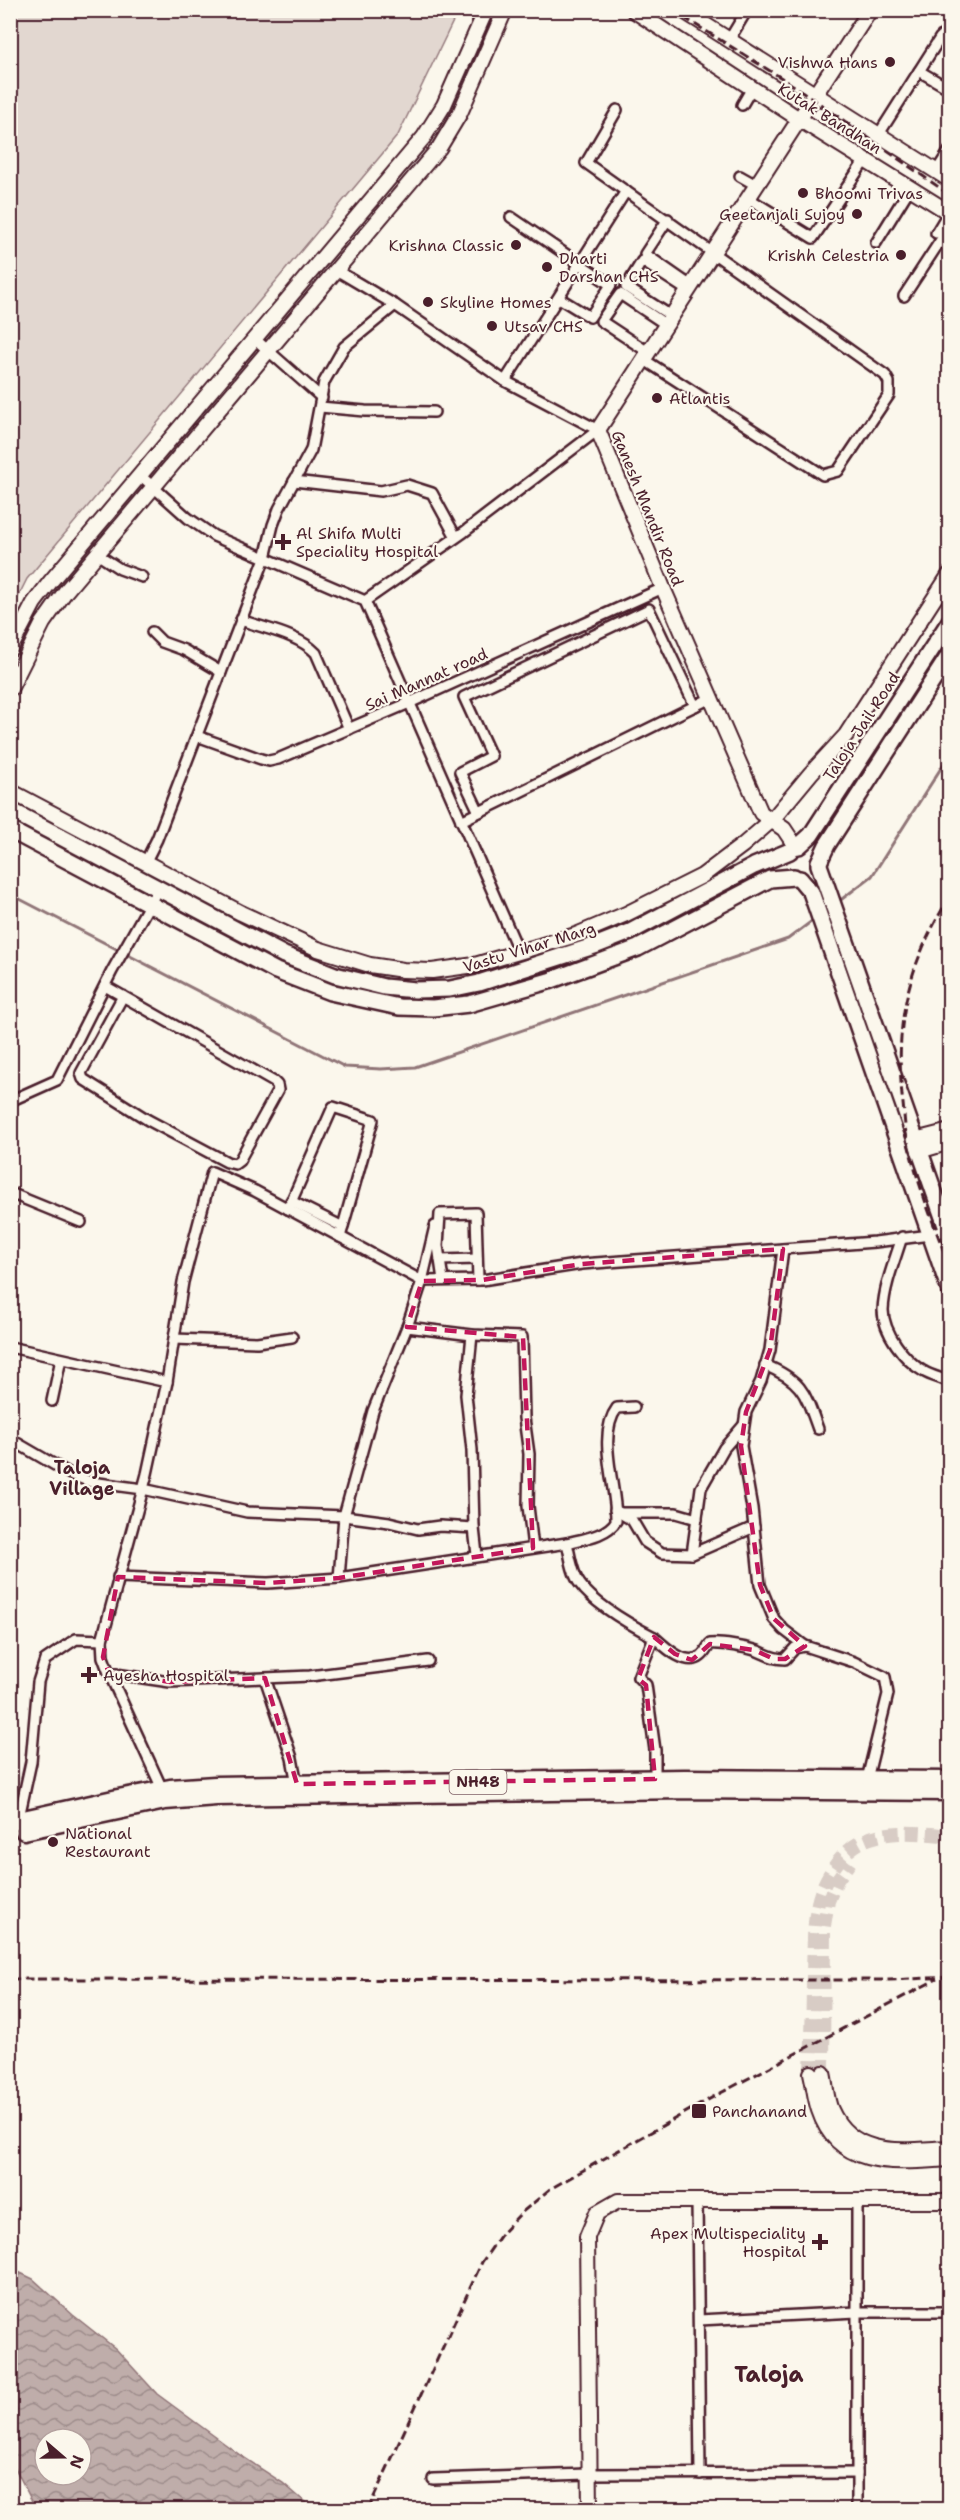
<svg xmlns="http://www.w3.org/2000/svg" width="960" height="2520" viewBox="0 0 960 2520" font-family="'Shantell Sans',sans-serif">
	<style>
		.green { fill: #e2d7d0; stroke: #967b7e; stroke-width: 1.5 }
		.water { fill: url(#water-waves); stroke: #907477; stroke-width: 1.5; fill-rule: evenodd }
		.lines { fill: none; stroke-linecap: round; stroke-linejoin: round }
		.stream { stroke: #907477; stroke-width: 3 }
		.secondary-tunnel { stroke: #d8ccc5; stroke-width: 14; stroke-dasharray: 14 7; stroke-linecap: butt }
		.street-casing { stroke: #4a1f2b; stroke-width: 14 }
		.secondary-casing { stroke: #4a1f2b; stroke-width: 18 }
		.primary-casing { stroke: #4a1f2b; stroke-width: 20 }
		.highway-casing { stroke: #4a1f2b; stroke-width: 21 }
		.street { stroke: #fbf7ec; stroke-width: 9 }
		.secondary { stroke: #fbf7ec; stroke-width: 14 }
		.primary { stroke: #fbf7ec; stroke-width: 15 }
		.highway { stroke: #fbf7ec; stroke-width: 16 }
		.rail { stroke: #4a1f2b; stroke-width: 3; stroke-dasharray: 9 4.5; stroke-linecap: butt }
		.marked { fill: none; stroke: #c2185b; stroke-width: 4.5; stroke-dasharray: 12 8; stroke-linejoin: round }
		.poi-dot { fill: #4a1f2b; stroke: #fbf7ec; stroke-width: 2 }
		.labels { text-anchor: middle; stroke-width: 4.5; stroke-linejoin: round; paint-order: stroke }
		.shield { fill: #fbf7ec; stroke: #7f6065; stroke-width: 1.5 }
		.shield-label { font-size: 15px; font-weight: bold; fill: #4a1f2b }
		.poi-label { font-size: 16px; fill: #4a1f2b; stroke: #fbf7ec; text-anchor: start }
		.street-label { font-size: 16px; fill: #4a1f2b; stroke: #fbf7ec }
		.neighbourhood-label { font-size: 18px; font-weight: bold; fill: #4a1f2b; stroke: #fbf7ec }
		.district-label { font-size: 22px; font-weight: bold; fill: #4a1f2b; stroke: #fbf7ec }
	</style>
	<defs>
		<pattern id="water-waves" width="16" height="10" patternUnits="userSpaceOnUse" patternTransform="scale(1.5)"><rect width="16" height="10" fill="#bfadaa"/><path d="M0 5q4-4 8 0t8 0" fill="none" stroke="#9d8c8b"/></pattern>
	</defs>
	<rect width="100%" height="100%" fill="#fbf7ec"/>
	<filter id="ink" filterUnits="userSpaceOnUse"><feTurbulence type="fractalNoise" baseFrequency=".0167" numOctaves="2"/><feDisplacementMap in="SourceGraphic" scale="12" xChannelSelector="R" yChannelSelector="G"/><feConvolveMatrix kernelMatrix="1 2 1 2 8 2 1 2 1" color-interpolation-filters="sRGB"/></filter>
	<g filter="url(#ink)">
		<!-- green -->
		<path class="green" d="M11,10L458,11L398,135L27,579L11,611Z"/>
		<!-- water -->
		<path class="water" d="M10,2268L33,2279L73,2315L116,2349L157,2394L240,2455L283,2483L313,2509H36L11,2460ZM45,2439H81V2475H45Z"/>
		<g class="lines">
			<!-- stream -->
			<g class="stream">
				<path d="M10,894L345,1067L381,1069L415,1067L788,939L816,918"/>
				<path d="M838,902L872,876L950,754"/>
			</g>
			<!-- secondary-tunnel -->
			<g class="secondary-tunnel">
				<path d="M811,2073C812,2040 813,2006 813,1972C814,1949 813,1925 818,1903C823,1880 841,1851 863,1841C889,1829 922,1833 950,1836"/>
				<path d="M823,2073L824,1926L828,1901L837,1880L850,1862"/>
			</g>
			<defs>
				<g id="street">
					<path d="M729,40L747,10"/>
					<path d="M919,71L950,89"/>
					<path d="M742,105L752,88"/>
					<path d="M617,110L586,163L885,375L889,382V395L838,471L823,475L643,359"/>
					<path d="M879,134L940,38L943,35L950,34"/>
					<path d="M936,172L950,150"/>
					<path d="M740,176L756,185"/>
					<path d="M748,198L813,238L865,160"/>
					<path d="M511,217L611,285L590,317L559,298"/>
					<path d="M668,219L645,254L691,286"/>
					<path d="M936,233L948,213"/>
					<path d="M876,243L910,188"/>
					<path d="M336,270L395,305L505,381L598,430L464,532L365,601"/>
					<path d="M904,296L950,226"/>
					<path d="M671,316L626,287L642,261L688,291"/>
					<path d="M255,339L322,398"/>
					<path d="M648,352L601,321L620,294L665,324"/>
					<path d="M505,381L626,191"/>
					<path d="M320,407L365,411L434,412"/>
					<path d="M140,475L188,518L214,536L365,601L519,952"/>
					<path d="M294,481L381,491L407,485L432,493L456,537"/>
					<path d="M97,554L120,569L142,577"/>
					<path d="M241,620C265,629 298,634 316,653L349,729"/>
					<path d="M152,632L162,642L184,650L221,672"/>
					<path d="M197,736L261,759L269,761L278,759L409,703L663,588"/>
					<path d="M479,812L460,772L491,756L464,697L649,609L695,706"/>
					<path d="M461,821L711,698"/>
					<path d="M146,861L157,839L265,558L273,525L279,509L311,450L324,382L344,347L395,305"/>
					<path d="M105,986L274,1082L277,1085L278,1090L239,1161L235,1164L227,1162L148,1120L83,1079L81,1073L123,996"/>
					<path d="M10,1101L57,1080L112,971L158,889"/>
					<path d="M10,1193L81,1222"/>
					<path d="M291,1201L343,1227"/>
					<path d="M288,1209L333,1107L373,1120L340,1237"/>
					<path d="M902,1237C895,1260 884,1286 883,1310C883,1332 905,1361 923,1371C931,1376 941,1378 950,1382"/>
					<path d="M783,1249L770,1350L761,1381L746,1412L741,1446L752,1508L760,1585L774,1619L784,1630L805,1646L854,1662L885,1677L888,1694L867,1779"/>
					<path d="M440,1260L477,1259"/>
					<path d="M443,1280L438,1246L440,1214L476,1213L478,1280"/>
					<path d="M407,1327L472,1335L522,1337L524,1418L529,1454L528,1506L533,1548"/>
					<path d="M472,1335L466,1395L472,1450L474,1528L477,1555"/>
					<path d="M174,1339L257,1342L292,1337"/>
					<path d="M10,1347L167,1382"/>
					<path d="M765,1365C803,1381 805,1393 818,1429"/>
					<path d="M52,1401L61,1359"/>
					<path d="M10,1439L72,1475L91,1482L143,1489L247,1512L344,1516L373,1411L407,1327L422,1281L435,1226"/>
					<path d="M615,1510L632,1520L645,1542L662,1553L692,1554L754,1527"/>
					<path d="M622,1513H676L697,1519"/>
					<path d="M567,1543C570,1555 572,1574 580,1584C595,1605 631,1625 654,1637L638,1677L646,1685L655,1750V1779"/>
					<path d="M692,1554L701,1488L724,1448L743,1426"/>
					<path d="M118,1577L268,1583L339,1578L567,1543C582,1539 607,1536 616,1521C617,1487 596,1436 617,1408L634,1407"/>
					<path d="M339,1578L344,1516L389,1522L418,1529L440,1526L474,1528"/>
					<path d="M654,1637C664,1646 686,1668 701,1656C704,1654 707,1648 710,1644C721,1643 746,1647 758,1651C768,1655 773,1659 785,1659L795,1648L805,1646"/>
					<path d="M109,1673L170,1682L310,1676L428,1661"/>
					<path d="M265,1678L292,1758L297,1784"/>
					<path d="M163,1791L109,1673L103,1657L102,1640L147,1474L167,1382L183,1282L212,1172L255,1191L422,1281L482,1280L582,1264L875,1242L930,1235L947,1230"/>
					<path d="M18,1822L31,1762L38,1682L45,1660L76,1639L102,1640"/>
					<path d="M697,2201L700,2474"/>
					<path d="M699,2320L857,2312H950"/>
					<path d="M433,2479L588,2474L857,2473"/>
					<path d="M857,2510V2201"/>
				</g>
				<g id="secondary">
					<path d="M633,10L799,119L950,213"/>
					<path d="M682,10L950,180"/>
					<path d="M10,649L34,603L51,581L424,137L444,105L486,10"/>
					<path d="M10,689L43,623L65,592L439,148L460,113L505,10"/>
					<path d="M10,791L241,913L318,949L370,965L403,970L432,971L475,965L576,935L626,914L702,876L743,845L772,820L811,773L846,735L950,574"/>
					<path d="M796,847L784,829L761,813L663,588L598,430L870,10"/>
					<path d="M915,1140L950,1131"/>
					<path d="M919,1151L950,1142"/>
					<path d="M811,2073C814,2085 815,2099 819,2110C839,2171 899,2162 950,2159"/>
					<path d="M823,2073C826,2085 826,2099 831,2110C853,2160 904,2150 950,2148"/>
					<path d="M590,2510L587,2237L597,2213L618,2201H950"/>
				</g>
				<g id="primary">
					<path d="M10,810L284,955L335,975L384,987L415,990L450,989L479,983L597,945L630,932L754,866L790,851"/>
					<path d="M10,830L276,971L330,992L399,1007L433,1008L469,1004L549,981L638,948L770,879L794,877"/>
					<path d="M799,846L811,835L950,621"/>
					<path d="M819,862L827,845L950,654"/>
					<path d="M819,865L950,1237"/>
					<path d="M800,879L811,892L950,1291"/>
				</g>
				<g id="highway">
					<path d="M10,1822L118,1798L170,1788L215,1785L685,1778L950,1780"/>
					<path d="M24,1831L165,1801L216,1797L685,1790L950,1792"/>
				</g>
			</defs>
			<!-- street casing -->
			<use href="#street" class="street-casing"/>
			<!-- secondary casing -->
			<use href="#secondary" class="secondary-casing"/>
			<!-- primary casing -->
			<use href="#primary" class="primary-casing"/>
			<!-- highway casing -->
			<use href="#highway" class="highway-casing"/>
			<!-- street -->
			<use href="#street" class="street"/>
			<!-- secondary -->
			<use href="#secondary" class="secondary"/>
			<!-- primary -->
			<use href="#primary" class="primary"/>
			<!-- highway -->
			<use href="#highway" class="highway"/>
			<!-- rail -->
			<g class="rail">
				<path d="M672,10L796,87L950,195"/>
				<path d="M950,896C909,964 895,1017 902,1096C904,1108 904,1121 906,1133C915,1179 934,1224 950,1268"/>
				<path d="M10,1979L889,1980L950,1977"/>
				<path d="M368,2510L482,2262L503,2232L520,2214L550,2189L715,2096L937,1979"/>
			</g>
		</g>
	</g>
	<!-- marked area -->
	<path class="marked" d="M783,1249L770,1350L746,1412L741,1446L760,1585L774,1619L805,1646L785,1659H774L754,1650L710,1644L692,1660L675,1654L654,1637L638,1679L646,1685L655,1779L297,1784L265,1678L170,1682L109,1673L103,1657L118,1577L268,1583L339,1578L533,1548L523,1337L407,1327L422,1281L482,1280L582,1264Z"/>
	<!-- markers -->
	<g class="poi-dot">
		<circle cx="890" cy="62" r="6"/>
		<circle cx="803" cy="193" r="6"/>
		<circle cx="857" cy="214" r="6"/>
		<circle cx="516" cy="245" r="6"/>
		<circle cx="901" cy="255" r="6"/>
		<circle cx="547" cy="267" r="6"/>
		<circle cx="428" cy="302" r="6"/>
		<circle cx="492" cy="326" r="6"/>
		<circle cx="657" cy="398" r="6"/>
		<path d="M280 533h6v6h6v6h-6v6h-6v-6h-6v-6h6z"/>
		<path d="M86 1666h6v6h6v6h-6v6h-6v-6h-6v-6h6z"/>
		<circle cx="53" cy="1842" r="6"/>
		<rect x="691" y="2103" width="16" height="16" rx="3"/>
		<path d="M817 2233h6v6h6v6h-6v6h-6v-6h-6v-6h6z"/>
	</g>
	<g class="labels">
		<!-- shield labels -->
		<rect class="shield" x="449.5" y="1770" width="57" height="24" rx="4.5"/>
		<g class="shield-label">
			<text x="478" y="1787">NH48</text>
		</g>
		<!-- poi labels -->
		<g class="poi-label">
			<text x="878" y="68" text-anchor="end">Vishwa Hans</text>
			<text x="815" y="199">Bhoomi Trivas</text>
			<text x="845" y="220" text-anchor="end">Geetanjali Sujoy</text>
			<text x="504" y="251" text-anchor="end">Krishna Classic</text>
			<text x="889" y="261" text-anchor="end">Krishh Celestria</text>
			<text x="559" y="264">Dharti<tspan x="559" dy="18">Darshan CHS</tspan></text>
			<text x="440" y="308">Skyline Homes</text>
			<text x="504" y="332">Utsav CHS</text>
			<text x="669" y="404">Atlantis</text>
			<text x="296" y="539">Al Shifa Multi<tspan x="296" dy="18">Speciality Hospital</tspan></text>
			<text x="103" y="1681">Ayesha Hospital</text>
			<text x="65" y="1839">National<tspan x="65" dy="18">Restaurant</tspan></text>
			<text x="712" y="2117">Panchanand</text>
			<text x="806" y="2239" text-anchor="end">Apex Multispeciality<tspan x="806" dy="18">Hospital</tspan></text>
		</g>
		<!-- street labels -->
		<g class="street-label">
			<text transform="translate(830 118) rotate(32)" y="6">Kutak Bandhan</text>
			<text transform="translate(648 508) rotate(68)" y="6">Ganesh Mandir Road</text>
			<text transform="translate(426 679) rotate(-24)" y="6">Sai Mannat road</text>
			<text transform="translate(861 726) rotate(-57)" y="6">Taloja Jail Road</text>
			<text transform="translate(529 947) rotate(-17)" y="6">Vastu Vihar Marg</text>
		</g>
		<!-- neighbourhood labels -->
		<g class="neighbourhood-label">
			<text x="82" y="1474">Taloja<tspan x="82" dy="21">Village</tspan></text>
		</g>
		<!-- district labels -->
		<g class="district-label">
			<text x="769" y="2382">Taloja</text>
		</g>
	</g>
	<!-- margin -->
	<rect width="960" height="2520" fill="none" stroke="#fbf7ec" stroke-width="36"/>
	<rect x="18" y="18" width="924" height="2484" fill="none" stroke="#4a1f2b" stroke-width="2" filter="url(#ink)"/>
	<!-- north arrow -->
	<g transform="translate(63 2457) rotate(110)"><circle r="28" fill="#fbf7ec" stroke="#b4a19f" stroke-width="1.5"/>
	<path d="M0-4.5L10 22L0 15L-10 22Z" fill="#4a1f2b"/>
	<text y="-9" font-size="16" font-weight="bold" text-anchor="middle" fill="#4a1f2b">N</text>
	</g>
</svg>
